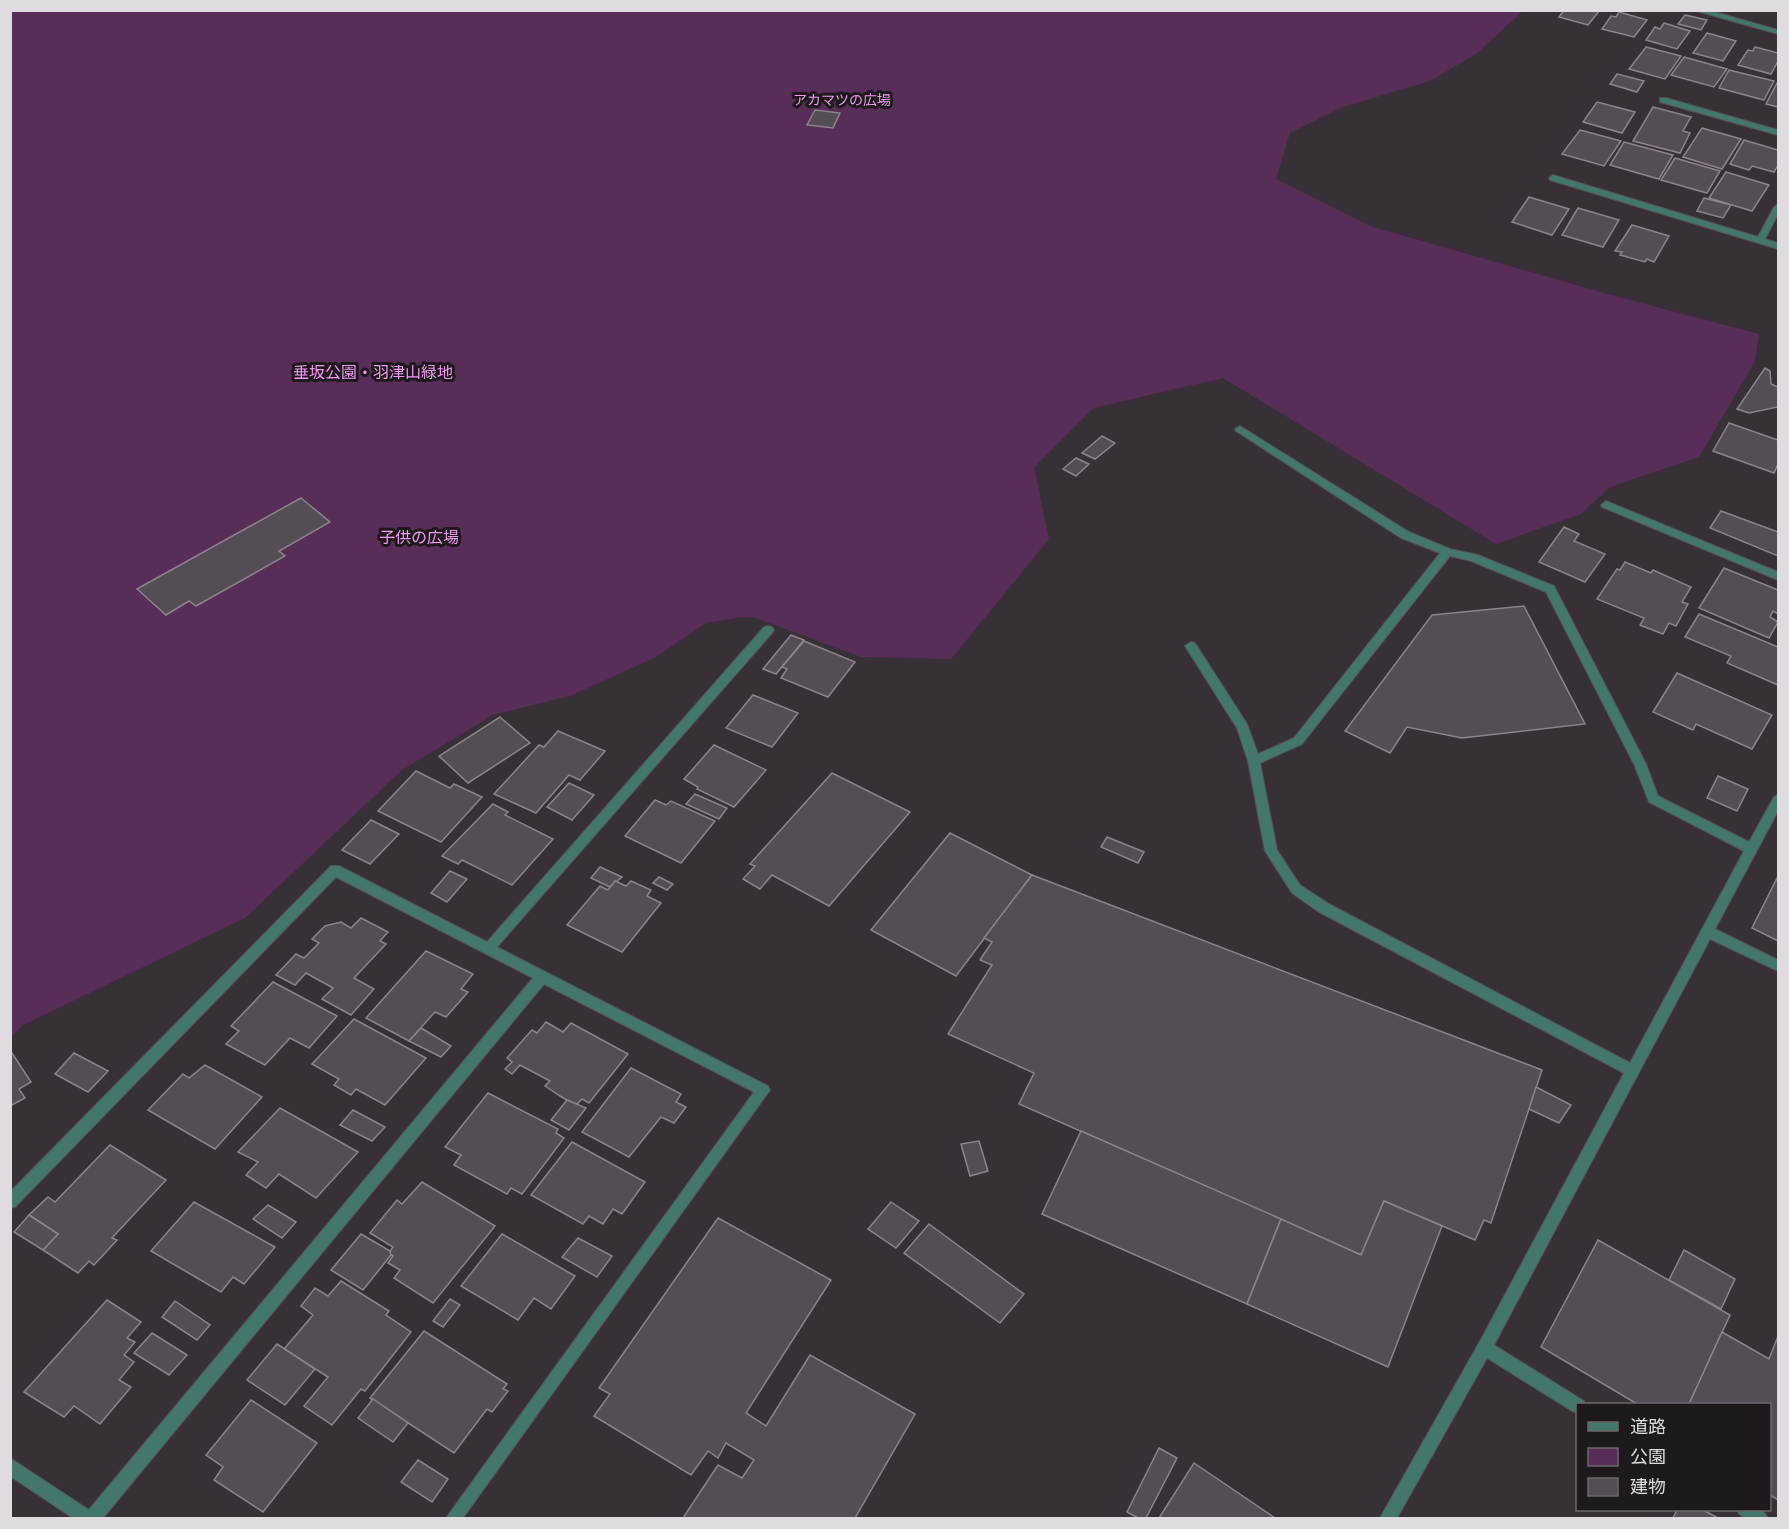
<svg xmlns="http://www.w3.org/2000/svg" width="1789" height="1529" viewBox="0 0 1789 1529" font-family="Signika,'Noto Sans JP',sans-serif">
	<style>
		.green { fill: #582d58 }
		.building { fill: #554d55; stroke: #8c838c; stroke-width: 1.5 }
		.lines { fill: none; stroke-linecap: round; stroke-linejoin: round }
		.minor-casing { stroke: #564f55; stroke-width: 2 }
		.tertiary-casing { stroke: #564f55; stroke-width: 2 }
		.minor { fill: #43766d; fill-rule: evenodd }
		.tertiary { fill: #43766d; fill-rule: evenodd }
		.labels { text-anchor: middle; stroke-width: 6; stroke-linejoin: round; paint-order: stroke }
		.far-park-label { font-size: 14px; fill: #f298f2; stroke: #1d191d }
		.park-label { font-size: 16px; fill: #f298f2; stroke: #1d191d }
	</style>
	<rect width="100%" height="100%" fill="#383037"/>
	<!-- green -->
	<path class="green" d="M11,11H1523L1476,54L1430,81L1343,107L1290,133L1276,179L1370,226L1611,295L1759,334L1755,361L1699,457L1610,487L1581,514L1496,544L1223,378L1093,408L1034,467L1049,539L951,659L861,657L756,618L741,617L706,623L656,657L570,696L493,715L402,770L245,918L23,1025L11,1037Z"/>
	<!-- building -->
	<g class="building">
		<path d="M1564,10H1600L1588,25L1559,17Z"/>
		<path d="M1619,12L1647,20L1634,37L1602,29L1611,16L1616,17Z"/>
		<path d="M1685,15L1707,20L1701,30L1678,24Z"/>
		<path d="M1664,23L1690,31L1677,49L1646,40L1655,27L1660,29Z"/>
		<path d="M1707,33L1736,41L1723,61L1693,53Z"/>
		<path d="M1646,47L1681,56L1665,79L1629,69Z"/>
		<path d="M1755,47L1778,53V61L1771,74L1738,65L1748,50L1753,51Z"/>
		<path d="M1684,57L1727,69L1714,87L1671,75Z"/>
		<path d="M1729,70L1774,81L1764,100L1719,88Z"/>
		<path d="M1617,74L1644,81L1637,92L1610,84Z"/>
		<path d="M1777,83H1778V107L1766,104Z"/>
		<path d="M1597,102L1635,112L1622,133L1583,122Z"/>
		<path d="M1653,107L1691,117L1683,131L1690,133L1680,153L1633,141Z"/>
		<path d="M815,110L840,113L833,128L807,125Z"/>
		<path d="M1702,128L1741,139L1722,169L1683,157Z"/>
		<path d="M1580,130L1621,141L1604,166L1562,154Z"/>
		<path d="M1744,140L1778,150V165L1774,172L1752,166L1749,170L1730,164Z"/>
		<path d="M1624,142L1673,155L1659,179L1610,165Z"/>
		<path d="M1675,158L1720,171L1707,193L1661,180Z"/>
		<path d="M1726,172L1769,185L1752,211L1709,198Z"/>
		<path d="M1529,197L1569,209L1552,235L1512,222Z"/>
		<path d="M1704,198L1731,205L1723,218L1697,211Z"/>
		<path d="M1578,208L1619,220L1603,247L1562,235Z"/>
		<path d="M1632,225L1669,236L1654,262L1647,259L1645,262L1620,255L1622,252L1615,251Z"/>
		<path d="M1765,368L1770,371L1771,384L1778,387V407L1749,413L1737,409Z"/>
		<path d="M1729,423L1778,440V464L1774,473L1713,451Z"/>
		<path d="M1102,436L1115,443L1095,459L1082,453Z"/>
		<path d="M1076,458L1089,464L1076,476L1063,469Z"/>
		<path d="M301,498L330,522L279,551L285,556L196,606L189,601L166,615L137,589Z"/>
		<path d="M1721,511L1778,532V556L1710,528Z"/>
		<path d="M1564,527L1579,534L1574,541L1605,554L1585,582L1539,562Z"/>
		<path d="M1625,562L1651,573L1653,570L1691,587L1682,602L1688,604L1676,626L1669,623L1663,634L1640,625L1644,618L1597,599L1617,569L1620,570Z"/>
		<path d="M1724,568L1778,590V614L1773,611L1770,617L1778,622L1769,638L1699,608Z"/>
		<path d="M1524,606L1585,724L1462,738L1407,727L1390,753L1345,731L1432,615Z"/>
		<path d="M1699,614L1778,647V685L1727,663L1731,656L1685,637Z"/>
		<path d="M791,635L804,640L776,674L763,669Z"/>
		<path d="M804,641L855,662L828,697L781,678L787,669L782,667Z"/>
		<path d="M1677,673L1772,715L1752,749L1696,724L1693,730L1653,712Z"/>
		<path d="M753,695L798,713L772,747L726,728Z"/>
		<path d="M500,717L530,743L468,783L439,756Z"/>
		<path d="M558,731L605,751L580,780L569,775L536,813L494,794L539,745L544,747Z"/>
		<path d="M714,745L766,770L734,807L697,789L698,787L684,779Z"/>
		<path d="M416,771L450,788L454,784L482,797L441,842L378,811Z"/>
		<path d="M832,773L910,812L829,906L772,875L760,889L743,879L755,866L750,864Z"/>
		<path d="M1718,776L1748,789L1737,811L1707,798Z"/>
		<path d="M569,783L594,795L572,820L547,807Z"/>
		<path d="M695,794L727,808L719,819L686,804Z"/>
		<path d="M655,800L666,805L671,801L715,821L681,863L625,836Z"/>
		<path d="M493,804L508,812L505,815L553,839L512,885L462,860L458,864L442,856Z"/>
		<path d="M371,820L399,834L370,864L342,850Z"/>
		<path d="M950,833L1032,875L956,976L871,930Z"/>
		<path d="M1107,837L1144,852L1138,863L1101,847Z"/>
		<path d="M600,867L622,877L610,887L591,878Z"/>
		<path d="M450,871L467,879L447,902L431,893Z"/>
		<path d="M1032,875L1542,1070L1491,1223L1484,1220L1475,1240L1384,1201L1361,1255L1019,1104L1034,1073L948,1034L992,965L980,960L992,942L984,938Z"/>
		<path d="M1778,876V941L1752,928Z"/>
		<path d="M659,877L673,884L667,890L653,883Z"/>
		<path d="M615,881L626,886L631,881L651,890L647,896L661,903L622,952L567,925L600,886L608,890Z"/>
		<path d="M361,918L388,932L380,941L386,944L354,978L374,989L351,1015L322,999L333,988L306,973L295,985L276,975L296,954L304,958L319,943L312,939L325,926L341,922L351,928Z"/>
		<path d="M426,951L473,974L461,989L468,992L446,1017L435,1012L409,1041L366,1018Z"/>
		<path d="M273,982L337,1016L309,1048L290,1038L265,1065L226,1044L239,1031L231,1026Z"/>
		<path d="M354,1019L426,1058L385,1105L356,1089L351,1095L334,1085L339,1079L312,1064Z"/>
		<path d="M546,1022L563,1032L571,1023L628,1054L589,1103L582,1099L576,1105L560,1096L545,1086L550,1081L520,1065L512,1074L505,1069L512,1062L507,1058L532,1030L537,1033Z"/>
		<path d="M421,1028L451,1046L441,1057L409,1041Z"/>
		<path d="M10,1050L31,1082L19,1089L25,1098L10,1106Z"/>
		<path d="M74,1053L108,1071L88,1092L55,1074Z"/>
		<path d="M205,1065L262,1097L215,1149L148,1110L183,1074L189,1078Z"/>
		<path d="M631,1068L681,1094L676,1102L686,1107L674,1123L661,1117L629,1157L582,1132Z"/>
		<path d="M1536,1087L1571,1105L1559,1123L1529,1109Z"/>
		<path d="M488,1093L558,1129L556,1133L564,1138L522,1194L511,1188L507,1194L454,1165L461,1155L445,1147Z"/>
		<path d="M567,1100L586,1108L569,1130L551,1120Z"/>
		<path d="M280,1108L358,1152L316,1198L279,1174L266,1188L246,1175L258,1162L238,1152Z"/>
		<path d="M353,1110L385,1127L372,1141L340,1125Z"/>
		<path d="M1081,1131L1281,1219L1247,1304L1042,1214Z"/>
		<path d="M979,1141L988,1171L970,1176L961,1144Z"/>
		<path d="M572,1142L645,1182L622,1214L613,1209L603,1224L589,1216L583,1224L531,1195Z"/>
		<path d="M110,1145L166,1180L112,1238L117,1240L94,1265L89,1261L78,1273L43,1250L58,1234L29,1215L48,1197L55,1202Z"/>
		<path d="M422,1182L495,1226L433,1303L394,1278L400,1270L388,1263L393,1256L389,1253L393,1247L370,1233L397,1200L402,1204Z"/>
		<path d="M1384,1201L1442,1226L1388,1367L1247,1304L1281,1219L1361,1255Z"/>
		<path d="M194,1202L275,1247L244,1284L233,1277L221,1292L151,1251Z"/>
		<path d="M891,1202L919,1221L896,1248L868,1229Z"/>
		<path d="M268,1205L296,1222L282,1238L253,1219Z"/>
		<path d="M29,1215L58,1234L43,1250L14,1232Z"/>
		<path d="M718,1218L831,1280L746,1413L766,1426L810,1355L915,1414L855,1518H683L718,1465L742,1478L754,1460L726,1443L718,1458L708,1451L691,1475L594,1416L610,1394L599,1388Z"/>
		<path d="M929,1224L1024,1294L1000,1323L904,1253Z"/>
		<path d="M361,1234L390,1251L391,1255L363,1290L331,1270Z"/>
		<path d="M502,1234L575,1276L551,1309L534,1298L518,1320L461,1286Z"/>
		<path d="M578,1238L612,1256L597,1277L562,1257Z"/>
		<path d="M1598,1240L1730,1315L1689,1404H1637L1541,1347Z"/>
		<path d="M1684,1250L1735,1279L1721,1309L1669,1280Z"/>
		<path d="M341,1281L389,1311L386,1315L411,1332L365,1391L361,1389L332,1425L304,1406L328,1377L284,1349L313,1315L301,1306L315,1288L328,1296Z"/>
		<path d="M450,1299L460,1305L443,1327L433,1321Z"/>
		<path d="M107,1300L141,1322L127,1338L135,1342L124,1355L134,1362L119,1380L131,1387L100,1424L74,1406L64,1417L24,1392Z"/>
		<path d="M175,1301L210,1325L197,1340L162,1317Z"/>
		<path d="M424,1331L507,1384L503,1389L508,1391L492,1412L487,1409L454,1453L370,1398Z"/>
		<path d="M1722,1332L1769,1359L1778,1336V1500L1770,1495V1404H1689Z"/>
		<path d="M152,1333L187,1355L169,1375L134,1353Z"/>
		<path d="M277,1344L315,1369L285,1405L247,1380Z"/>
		<path d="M373,1399L408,1423L393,1442L358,1418Z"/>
		<path d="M251,1400L317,1443L263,1512L214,1480L223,1467L206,1455Z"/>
		<path d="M1159,1448L1177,1458L1146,1518H1138L1127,1512Z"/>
		<path d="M418,1460L448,1479L432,1502L401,1482Z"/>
		<path d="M1194,1463L1275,1518H1159Z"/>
		<path d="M1677,1510H1703L1718,1518H1673Z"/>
	</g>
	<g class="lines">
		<defs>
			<g id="minor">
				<path d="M1693,10H1708L1778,30V34Z"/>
				<path d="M1660,98H1666L1778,130V135L1660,102Z"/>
				<path d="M1553,175L1758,237L1774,207L1778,204V214L1765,239L1778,243V249L1550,180L1549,178Z"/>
				<path d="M1240,426L1409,532L1450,549L1478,555L1554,586L1646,764L1658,796L1749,842L1774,797L1778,795V811L1715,929L1778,960V971L1710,939L1494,1345L1584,1401L1585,1404H1578V1413L1572,1411L1487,1358L1397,1518H1380L1479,1343L1624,1073L1319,912L1292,893L1265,851L1248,761L1237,728L1185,646L1191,642L1195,643L1247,724L1258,754L1294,738L1440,553L1401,538L1236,431L1235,429ZM1450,556L1471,561L1546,592L1634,764L1649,802L1744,851L1630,1063L1329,904L1300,885L1277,850L1260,763L1302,744Z"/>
				<path d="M1606,501L1778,572V580L1602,507L1601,505Z"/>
				<path d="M768,626L772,627L774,630L772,633L497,947L768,1086L770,1090L463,1518H446L754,1092L544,984L103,1518H85L87,1512L533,978L336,877L15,1207L10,1208V1192L331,866H339L487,942L764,627Z"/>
				<path d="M1737,1510C1748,1509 1763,1506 1768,1518C1757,1519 1742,1522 1737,1510Z"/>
			</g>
			<path id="tertiary" d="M10,1458L92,1512L94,1518H73L10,1476Z"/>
		</defs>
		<!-- minor casing -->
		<use href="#minor" class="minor-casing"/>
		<!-- tertiary casing -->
		<use href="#tertiary" class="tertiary-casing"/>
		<!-- minor -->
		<use href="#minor" class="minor"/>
		<!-- tertiary -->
		<use href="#tertiary" class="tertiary"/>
	</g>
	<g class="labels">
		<!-- far-park labels -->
		<g class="far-park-label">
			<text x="842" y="105">アカマツの広場</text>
		</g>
		<!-- park labels -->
		<g class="park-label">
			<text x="373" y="378">垂坂公園・羽津山緑地</text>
			<text x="419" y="543">子供の広場</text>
		</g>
	</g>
	<!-- border -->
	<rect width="1789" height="1529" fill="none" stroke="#e0dbe0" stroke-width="24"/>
	<!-- legend -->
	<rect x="1576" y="1403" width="195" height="108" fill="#1d191d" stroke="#6b676b" stroke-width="1.5"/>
	<rect x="1588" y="1422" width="30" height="9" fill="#43766d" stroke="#6b676b" stroke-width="1.5"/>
	<text x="1630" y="1433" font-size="18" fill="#e0dbe0">道路</text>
	<rect x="1588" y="1448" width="30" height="18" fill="#582d58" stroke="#6b676b" stroke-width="1.5"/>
	<text x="1630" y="1463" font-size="18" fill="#e0dbe0">公園</text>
	<rect x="1588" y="1478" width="30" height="18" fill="#554d55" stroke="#6b676b" stroke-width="1.5"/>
	<text x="1630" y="1493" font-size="18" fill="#e0dbe0">建物</text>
</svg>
